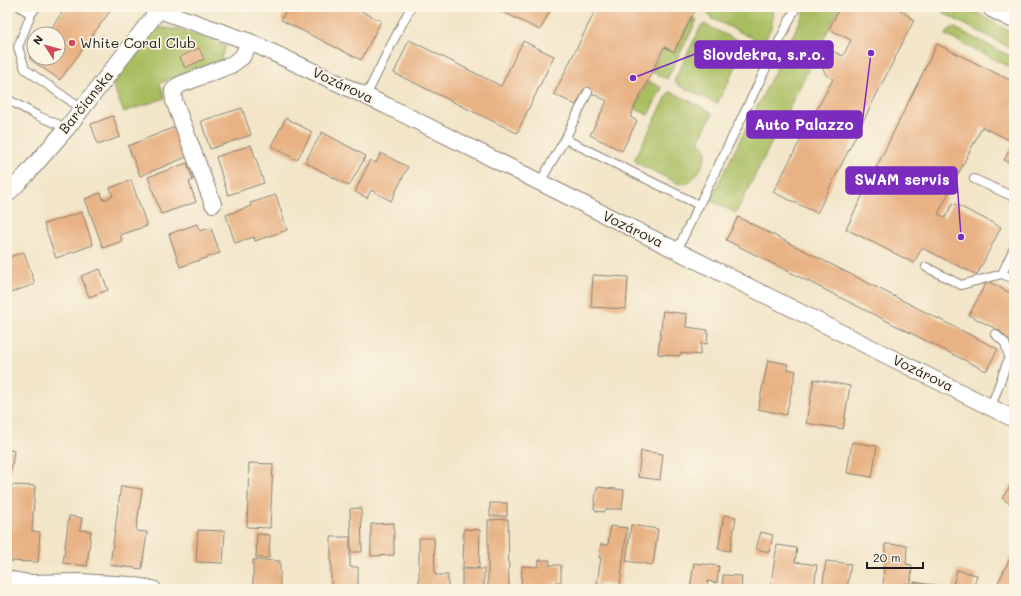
<svg xmlns="http://www.w3.org/2000/svg" width="1021" height="596" viewBox="0 0 1021 596" font-family="Mali,sans-serif">
	<style>
		.green { fill: #a8bd61; stroke: #626c3e }
		.building { fill: #e8b284 }
		.lines { fill: none; stroke-linecap: round; stroke-linejoin: round }
		.service-casing { stroke: #878072; stroke-width: 10 }
		.minor-casing { stroke: #878072; stroke-width: 18 }
		.primary-casing { stroke: #878072; stroke-width: 24 }
		.service { stroke: #fff; stroke-width: 8 }
		.minor { stroke: #fff; stroke-width: 16 }
		.primary { stroke: #fff; stroke-width: 22 }
		.poi-dot { fill: #d1495b; stroke: #fcf5e5; stroke-width: 1.5 }
		.labels { text-anchor: middle; stroke-width: 3.5; stroke-linejoin: round; paint-order: stroke }
		.poi-label { font-size: 14px; fill: #1c1c1c; stroke: #fcf5e5; text-anchor: start }
		.street-label { font-size: 14px; fill: #1c1c1c; stroke: #fcf5e5 }
		.leader { fill: none; stroke: #7b2cbf; stroke-width: 1.5 }
		.callout-dot { fill: #7b2cbf; stroke: #fcf5e5; stroke-width: 1.5 }
		.callout { fill: #7b2cbf; stroke: #7b2cbf; stroke-width: 1.5 }
		.callout-label { font-size: 15px; text-anchor: middle; font-weight: bold; fill: #fff }
	</style>
	<rect width="100%" height="100%" fill="#fcf5e5"/>
	<filter id="ink" filterUnits="userSpaceOnUse"><feTurbulence type="fractalNoise" baseFrequency=".025" numOctaves="2"/><feDisplacementMap in="SourceGraphic" scale="8" xChannelSelector="R" yChannelSelector="G"/><feConvolveMatrix kernelMatrix="1 2 1 2 8 2 1 2 1" color-interpolation-filters="sRGB"/></filter>
	<filter id="wash" filterUnits="userSpaceOnUse"><feTurbulence type="fractalNoise" baseFrequency=".012" numOctaves="4" result="noise"/><feDisplacementMap in="SourceGraphic" scale="16" xChannelSelector="R" yChannelSelector="G"/><feGaussianBlur stdDeviation="0.9" result="paint"/><feColorMatrix in="noise" values="0 0 0 0 0 0 0 0 0 0 0 0 0 0 0 0 0 1.4 0 .05"/><feComposite in="paint" operator="in"/></filter>
	<g filter="url(#wash)">
		<rect width="100%" height="100%" fill="#f2e5c8"/>
		<!-- green -->
		<g class="green">
			<path d="M710,7H771C776,21 770,31 763,43L711,18L708,13Z"/>
			<path d="M807,7H840L736,213L710,200Z"/>
			<path d="M941,7H967L1014,34V50L947,15L943,12Z"/>
			<path d="M692,17L697,20L667,79L652,72L664,47L674,52Z"/>
			<path d="M704,24L747,45L717,104L678,85L674,81L701,26Z"/>
			<path d="M157,28C181,27 204,36 226,46L219,63L160,83L165,98L124,112L112,84C121,71 144,33 157,28Z"/>
			<path d="M951,28H955L1014,58V69L945,35Z"/>
			<path d="M648,81L662,88L648,115L634,108Z"/>
			<path d="M669,92L674,93L713,113L698,142L702,144L706,149C707,162 698,175 688,183L679,184L639,164L635,161V158Z"/>
		</g>
		<g id="blocks">
			<!-- building -->
			<g class="building">
				<path d="M66,7H113L60,80L29,58L34,51V58H58V34H47Z"/>
				<path d="M288,7H361L359,10L381,21L361,60L281,20Z"/>
				<path d="M493,7H552L540,30Z"/>
				<path d="M597,7H697L674,52L664,47L630,117L637,121L622,151L590,135L607,101L584,89L576,105L554,94Z"/>
				<path d="M840,7H896L914,20L817,213L773,192L833,79L826,75L821,64L828,49L843,56L851,40L829,29Z"/>
				<path d="M409,40L501,86L523,41L554,56L517,133L394,73Z"/>
				<path d="M937,44L1014,82V166L1004,160L1014,142L982,127L938,214L945,218L953,203L1001,227L977,275L922,248L914,263L846,229Z"/>
				<path d="M199,48L204,59L185,68L180,57Z"/>
				<path d="M242,108L251,135L210,149L201,121Z"/>
				<path d="M113,116L120,137L98,145L91,124Z"/>
				<path d="M286,118L312,132L297,160L271,146Z"/>
				<path d="M175,127L187,157L140,176L128,146Z"/>
				<path d="M322,132L366,156L349,186L305,162Z"/>
				<path d="M251,145L264,183L228,195L216,157Z"/>
				<path d="M381,153L408,167L391,201L371,190L367,198L355,192L370,160L376,163Z"/>
				<path d="M187,163L193,180L189,182L196,202L161,214L148,177Z"/>
				<path d="M131,180L147,226L120,235L122,241L103,248L85,199L101,193L103,200L113,196L110,188Z"/>
				<path d="M276,195L287,230L255,241L254,237L235,243L226,215L251,206L250,203Z"/>
				<path d="M82,212L93,245L56,258L44,224Z"/>
				<path d="M738,217L998,349L986,371L726,240Z"/>
				<path d="M197,224L200,231L211,228L220,253L180,267L169,234Z"/>
				<path d="M24,252L35,284L7,294V258Z"/>
				<path d="M100,269L108,290L89,297L81,276Z"/>
				<path d="M593,275L628,277L626,309L591,307Z"/>
				<path d="M987,281L1014,295V350L1011,343L1000,331L969,315Z"/>
				<path d="M663,311L687,314L686,327L708,330L707,344L701,343L700,355L680,353V356L658,354Z"/>
				<path d="M768,360L788,364L787,369L796,371L786,415L758,409Z"/>
				<path d="M814,379L850,386L843,429L806,423Z"/>
				<path d="M852,442L877,446L872,477L847,473Z"/>
				<path d="M7,449L14,451L11,471L7,470Z"/>
				<path d="M641,451L663,454L660,480L638,477Z"/>
				<path d="M249,463L273,464L270,528L247,527Z"/>
				<path d="M1014,481V507L1002,498Z"/>
				<path d="M11,485L35,486L32,531L40,532L38,562L7,561Z"/>
				<path d="M121,486L142,489L136,531L147,532L142,569L110,565Z"/>
				<path d="M597,487L624,490L622,509H606L604,512L596,511L594,508Z"/>
				<rect x="490" y="503" width="17" height="13"/>
				<path d="M361,508L362,552H351L350,509Z"/>
				<path d="M724,515L736,517L730,551L718,549Z"/>
				<path d="M69,516L82,518L80,530L91,531L87,566L63,563Z"/>
				<path d="M508,519L509,589H488V520Z"/>
				<path d="M394,523V555L371,556V524Z"/>
				<path d="M631,525L658,529L653,565L626,561Z"/>
				<path d="M610,526L627,528L620,586L597,583L601,558H599L601,544L608,545Z"/>
				<path d="M464,529L480,530L479,568L463,567Z"/>
				<path d="M198,530L225,531L223,563L196,562Z"/>
				<path d="M761,532L773,535L769,552L756,549Z"/>
				<path d="M257,534L270,535L269,558H256Z"/>
				<path d="M331,537H350V567H358V589H331Z"/>
				<path d="M419,538H434L435,575H448V589H419Z"/>
				<path d="M885,544L907,545L906,564L912,565L911,583H905V589H883Z"/>
				<path d="M777,545L797,548L795,562L817,565L814,589H770Z"/>
				<path d="M1012,554L1014,555V589H999L996,587Z"/>
				<path d="M253,560L280,561V589H253Z"/>
				<path d="M539,560H550L549,565H561V582H555L554,589H521L522,566L538,567Z"/>
				<path d="M826,561L851,564L847,589H822Z"/>
				<path d="M694,563L719,566L717,583L708,581L706,589H690Z"/>
				<rect x="462" y="569" width="22" height="20"/>
				<path d="M957,570L977,575L973,589H952Z"/>
				<path d="M723,575L742,576L741,589H722Z"/>
				<path d="M914,582L940,586L939,589H913Z"/>
			</g>
		</g>
	</g>
	<g filter="url(#ink)">
		<use href="#blocks" fill-opacity="0" stroke="#878072" stroke-width="1"/>
		<g class="lines">
			<defs>
				<g id="service">
					<path d="M20,7L31,14L36,7"/>
					<path d="M31,14L18,47L25,69L82,109"/>
					<path d="M588,92L565,139L699,205"/>
					<path d="M366,96L388,51L411,7"/>
					<path d="M7,99L38,116L67,128"/>
					<path d="M974,179L1014,197"/>
					<path d="M540,182L565,139"/>
					<path d="M1014,248L1002,274L1014,279"/>
					<path d="M677,250L796,7"/>
					<path d="M926,267L961,285L1002,274"/>
					<path d="M991,407L1009,357L1005,343L995,334"/>
				</g>
				<g id="minor">
					<path d="M159,10L250,42L387,106L1014,419"/>
					<path d="M7,194L26,175L67,128L161,7"/>
					<path d="M213,204L174,101L173,91L179,85L231,65L242,57L250,42"/>
					<path d="M7,579L29,583L80,582L131,585L153,589"/>
				</g>
				<path id="primary" d="M994,7L1014,17"/>
			</defs>
			<!-- service casing -->
			<use href="#service" class="service-casing"/>
			<!-- minor casing -->
			<use href="#minor" class="minor-casing"/>
			<!-- primary casing -->
			<use href="#primary" class="primary-casing"/>
			<!-- service -->
			<use href="#service" class="service"/>
			<!-- minor -->
			<use href="#minor" class="minor"/>
			<!-- primary -->
			<use href="#primary" class="primary"/>
		</g>
	</g>
	<!-- markers -->
	<circle class="poi-dot" cx="72" cy="43" r="4"/>
	<g class="labels">
		<!-- poi labels -->
		<g class="poi-label">
			<text x="80" y="48">White Coral Club</text>
		</g>
		<!-- street labels -->
		<g class="street-label">
			<text transform="translate(343 85) rotate(25)" y="5">Vozárova</text>
			<text transform="translate(86 102) rotate(-51)" y="5">Barčianska</text>
			<text transform="translate(633 229) rotate(26)" y="5">Vozárova</text>
			<text transform="translate(923 373) rotate(26)" y="5">Vozárova</text>
		</g>
	</g>
	<!-- callouts -->
	<path class="leader" d="M633 78L695 54M871 53L862 125M961 237L957 180"/>
	<g class="callout-dot">
		<circle cx="633" cy="78" r="4"/>
		<circle cx="871" cy="53" r="4"/>
		<circle cx="961" cy="237" r="4"/>
	</g>
	<g class="callout">
		<rect x="695" y="41" width="138" height="27" rx="4"/>
		<rect x="747" y="111" width="115" height="27" rx="4"/>
		<rect x="846" y="167" width="111" height="27" rx="4"/>
	</g>
	<g class="callout-label">
		<text x="764" y="60">Slovdekra, s.r.o.</text>
		<text x="804" y="130">Auto Palazzo</text>
		<text x="902" y="185">SWAM servis</text>
	</g>
	<!-- margin -->
	<rect width="1021" height="596" fill="none" stroke="#fcf5e5" stroke-width="24"/>
	<!-- north arrow -->
	<g transform="translate(46 46) rotate(307)"><circle r="19" fill="#fcf5e5" stroke="#a29e95"/>
	<path d="M0-3L7 15L0 10L-7 15Z" fill="#d1495b"/>
	<text y="-6" font-size="11" font-weight="bold" text-anchor="middle" fill="#1c1c1c">N</text>
	</g>
	<!-- scale -->
	<path d="M867 562v6h56v-6" fill="none" stroke="#1c1c1c" stroke-width="2"/>
	<text x="873" y="562" font-size="12" fill="#1c1c1c" stroke="#fcf5e5" stroke-width="3" paint-order="stroke">20 m</text>
</svg>
